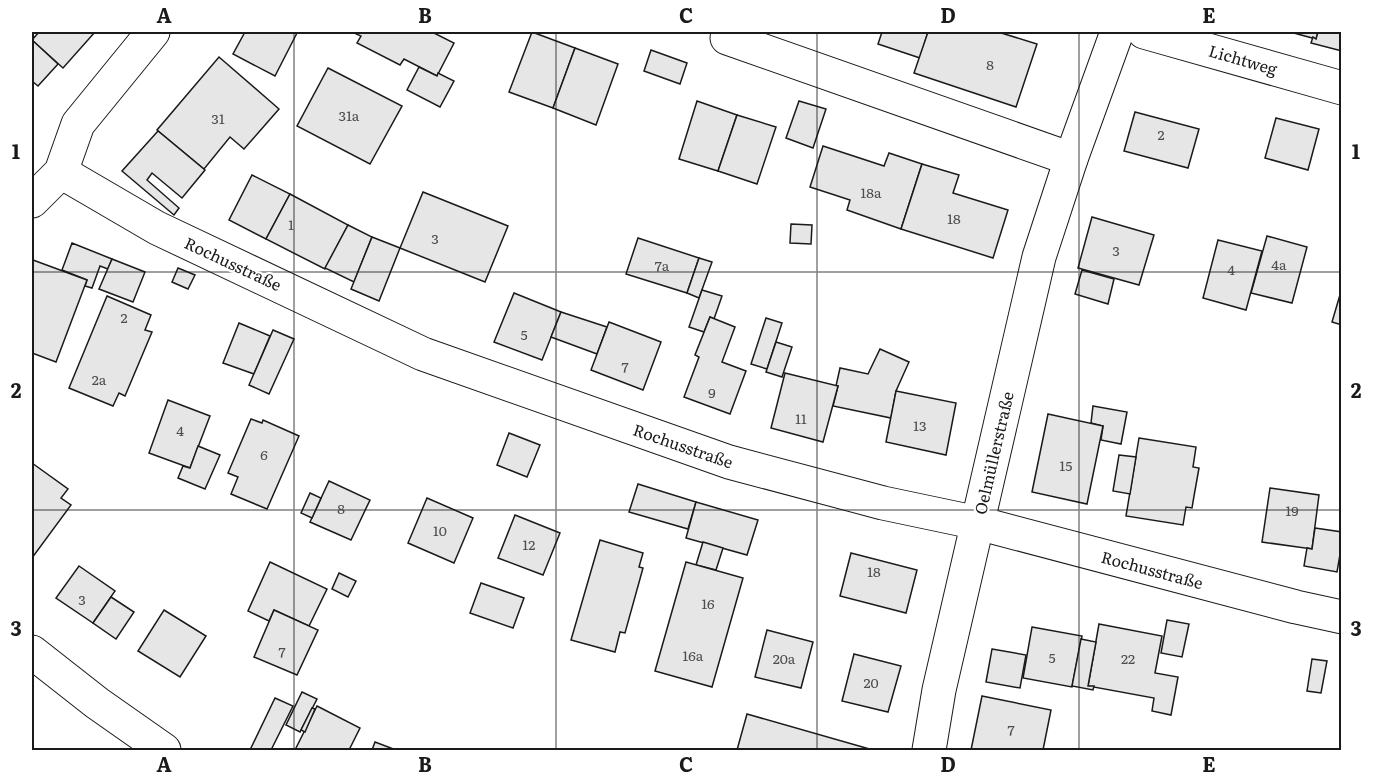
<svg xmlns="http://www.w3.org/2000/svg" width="1373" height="782" viewBox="0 0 1373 782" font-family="Literata,serif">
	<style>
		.building { fill: #e6e6e6; stroke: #1a1a1a; stroke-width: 1.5 }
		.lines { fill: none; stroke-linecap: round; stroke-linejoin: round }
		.minor-casing { stroke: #1a1a1a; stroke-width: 35 }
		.minor { stroke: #fff; stroke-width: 33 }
		.grid { fill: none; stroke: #1a1a1a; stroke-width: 1.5; stroke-opacity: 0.55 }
		.labels { text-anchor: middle; stroke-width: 4.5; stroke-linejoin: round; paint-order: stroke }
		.number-label { font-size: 14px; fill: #4d4d4d }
		.street-label { font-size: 16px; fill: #1a1a1a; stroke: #fff }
		.neatline { fill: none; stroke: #1a1a1a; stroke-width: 2 }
		.grid-label { font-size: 20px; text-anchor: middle; font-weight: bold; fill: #1a1a1a }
	</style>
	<rect width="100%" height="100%" fill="#fff"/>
	<!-- building -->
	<g class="building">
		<path d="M39,32H95L63,68L32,40Z"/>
		<path d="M245,32H294L297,33L275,76L233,54Z"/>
		<path d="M352,32H432L454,43L437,76L404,59L400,65L357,43L361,36Z"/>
		<path d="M532,32L575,48L553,108L509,92Z"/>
		<path d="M882,32H928L920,58L878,44Z"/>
		<path d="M928,32H998L1037,44L1016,107L914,73Z"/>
		<path d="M1290,32H1318L1316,39Z"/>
		<path d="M1318,32H1342V51L1311,43L1313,37L1316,39Z"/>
		<path d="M32,36L34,37L32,40L58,64L38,86L32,81Z"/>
		<path d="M575,48L618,64L596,125L553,108Z"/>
		<path d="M651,50L687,63L680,84L644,71Z"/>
		<path d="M219,57L279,109L244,149L230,137L204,169L157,130Z"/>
		<path d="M419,67L437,76L438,73L454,81L440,107L407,90Z"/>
		<path d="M328,68L402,106L370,164L297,126Z"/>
		<path d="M697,101L737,115L718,171L679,159Z"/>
		<path d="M799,101L826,109L813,148L786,138Z"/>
		<path d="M1135,112L1199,129L1188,168L1124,151Z"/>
		<path d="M737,115L776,127L757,184L718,171Z"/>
		<path d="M1276,118L1319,129L1308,170L1265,158Z"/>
		<path d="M158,131L205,170L182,198L152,173L147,180L179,208L174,215L122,171Z"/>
		<path d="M823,146L884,166L889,153L922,164L901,229L847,210L850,200L810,187Z"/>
		<path d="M922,164L959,175L953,193L1008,210L993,258L901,229Z"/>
		<path d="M252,175L290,194L266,239L229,220Z"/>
		<path d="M423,192L508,226L485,282L400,248Z"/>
		<path d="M290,194L348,225L325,269L266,239Z"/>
		<path d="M1092,217L1154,235L1139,285L1078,268Z"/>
		<path d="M791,224L812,225L811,244L790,243Z"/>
		<path d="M348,225L372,237L354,282L325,268Z"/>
		<path d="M1267,236L1307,247L1292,303L1251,293Z"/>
		<path d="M372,237L400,248L379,301L351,289Z"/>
		<path d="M638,238L699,258L687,293L626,274Z"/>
		<path d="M1218,240L1262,251L1246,310L1203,298Z"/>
		<path d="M72,243L112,259L108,269L100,266L92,288L85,286L87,280L62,270Z"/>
		<path d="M699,258L712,262L699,298L687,293Z"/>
		<path d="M112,259L145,272L133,302L99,289Z"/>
		<path d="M33,260L87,280L56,362L32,353V263Z"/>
		<path d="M178,268L195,275L188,289L172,282Z"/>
		<path d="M1082,270L1114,279L1108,304L1075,294Z"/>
		<path d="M1342,288V325L1332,322Z"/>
		<path d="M702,290L722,296L714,319L710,317L704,332L689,327Z"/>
		<path d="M514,293L561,312L542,360L494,342Z"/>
		<path d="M107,296L151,315L145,330L152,332L125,396L119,393L113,406L69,388Z"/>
		<path d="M561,312L607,327L597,354L551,337Z"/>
		<path d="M710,317L735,327L722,362L746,371L730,414L684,397L699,357L695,355Z"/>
		<path d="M766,318L782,323L767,369L751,364Z"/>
		<path d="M609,322L661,342L643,390L591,370Z"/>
		<path d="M239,323L270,336L254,374L223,363Z"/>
		<path d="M273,330L294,339L269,394L249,385Z"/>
		<path d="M776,342L792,347L782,377L766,372Z"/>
		<path d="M880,349L909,362L896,391L891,418L833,406L838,386H836L840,368L868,374Z"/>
		<path d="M785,373L838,386L823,442L771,428Z"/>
		<path d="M896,391L956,403L946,455L886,442Z"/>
		<path d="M168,400L210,416L190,468L149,453Z"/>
		<path d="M1093,406L1127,412L1121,444L1101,440L1103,426L1091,423Z"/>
		<path d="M1048,414L1103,426L1087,504L1032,492Z"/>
		<path d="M251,419L262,423L263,420L299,436L267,509L231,494L238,477L228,473Z"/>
		<path d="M509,433L540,445L527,477L497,465Z"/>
		<path d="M1139,438L1196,447L1193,467L1199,468L1194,496L1192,508L1186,507L1183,525L1126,516Z"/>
		<path d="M198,446L220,455L205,489L178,478L183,466L190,468Z"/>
		<path d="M1119,455L1136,457L1130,494L1113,491Z"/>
		<path d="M32,463L68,489L61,498L71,505L32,558Z"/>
		<path d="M329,481L370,500L351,540L310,522Z"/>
		<path d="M638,484L696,502L688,529L629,512Z"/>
		<path d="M1270,488L1319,495L1312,549L1262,542Z"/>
		<path d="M310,493L321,498L312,518L301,513Z"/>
		<path d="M427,498L473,518L454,563L408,543Z"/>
		<path d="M696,502L758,520L747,555L686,538Z"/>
		<path d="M515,515L560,533L543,575L498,558Z"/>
		<path d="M1315,528L1342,532V543L1337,572L1304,566L1307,548L1312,549Z"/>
		<path d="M600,540L643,553L639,567L643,568L625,633L620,632L615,652L571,640Z"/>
		<path d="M703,542L723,548L716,570L696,565Z"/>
		<path d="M851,553L917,570L906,613L840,596Z"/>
		<path d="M270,562L327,589L309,626L274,610L269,621L248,611Z"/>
		<path d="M686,562L743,578L712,687L655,671Z"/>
		<path d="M79,566L115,591L93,623L56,598Z"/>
		<path d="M339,573L356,581L348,597L332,589Z"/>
		<path d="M481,583L524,598L513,628L470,613Z"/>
		<path d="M111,597L134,612L116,639L93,623Z"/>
		<path d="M164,610L206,636L180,677L138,651Z"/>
		<path d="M274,610L318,630L297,675L254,657Z"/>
		<path d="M1167,620L1189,624L1182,657L1161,653Z"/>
		<path d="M1099,624L1162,636L1155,673L1178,677L1171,715L1152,711L1154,698L1088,686Z"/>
		<path d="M1032,627L1082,636L1072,687L1023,678Z"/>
		<path d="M767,630L813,642L801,688L755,677Z"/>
		<path d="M1081,639L1096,642L1088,686H1094L1093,690L1072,686Z"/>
		<path d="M992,649L1026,655L1020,688L986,682Z"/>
		<path d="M854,654L901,666L888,712L842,701Z"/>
		<path d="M1312,659L1327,661L1321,693L1307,691Z"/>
		<path d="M302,692L317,699L300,732L286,725Z"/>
		<path d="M982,696L1051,710L1043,750H971Z"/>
		<path d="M275,698L293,706L271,750H250Z"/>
		<path d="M317,706L360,728L349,750H295Z"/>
		<path d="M312,708L315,709L305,732L301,730Z"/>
		<path d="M747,714L873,750H737Z"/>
		<path d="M375,742L396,750H372Z"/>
	</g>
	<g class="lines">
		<defs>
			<g id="minor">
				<path d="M1144,32L1342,88"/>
				<path d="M727,38L1071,159"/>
				<path d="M61,172L157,228L423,354L729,462L883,503L978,523L1296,607L1342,617"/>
				<path d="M32,201L61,172L78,124L153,32"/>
				<path d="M32,652L97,703L164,750"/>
				<path d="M929,750L939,690L1039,257L1071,159L1117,32"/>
			</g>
		</defs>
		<!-- minor casing -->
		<use href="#minor" class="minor-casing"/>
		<!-- minor -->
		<use href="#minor" class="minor"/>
	</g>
	<!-- grid -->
	<path class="grid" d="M294,32V750M556,32V750M817,32V750M1079,32V750M32,272H1342M32,510H1342"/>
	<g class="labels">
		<!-- number labels -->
		<g class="number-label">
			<text x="990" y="70">8</text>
			<text x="349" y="121">31a</text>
			<text x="218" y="124">31</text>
			<text x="1161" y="140">2</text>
			<text x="871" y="198">18a</text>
			<text x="954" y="224">18</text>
			<text x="291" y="230">1</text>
			<text x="435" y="244">3</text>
			<text x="1116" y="256">3</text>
			<text x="1279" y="270">4a</text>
			<text x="662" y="271">7a</text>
			<text x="1231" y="275">4</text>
			<text x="124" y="323">2</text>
			<text x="524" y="340">5</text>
			<text x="625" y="372">7</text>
			<text x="99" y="385">2a</text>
			<text x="712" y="398">9</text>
			<text x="801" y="424">11</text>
			<text x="920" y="431">13</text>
			<text x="180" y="436">4</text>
			<text x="264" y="460">6</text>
			<text x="1066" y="471">15</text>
			<text x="341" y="514">8</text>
			<text x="1292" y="516">19</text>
			<text x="440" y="536">10</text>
			<text x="529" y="550">12</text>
			<text x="874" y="577">18</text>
			<text x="82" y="605">3</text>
			<text x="708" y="609">16</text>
			<text x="282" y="657">7</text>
			<text x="693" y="661">16a</text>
			<text x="1052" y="663">5</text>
			<text x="784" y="664">20a</text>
			<text x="1128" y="664">22</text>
			<text x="871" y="688">20</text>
			<text x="1011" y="735">7</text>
		</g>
		<!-- street labels -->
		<g class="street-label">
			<text transform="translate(1243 60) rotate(16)" y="6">Lichtweg</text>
			<text transform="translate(233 264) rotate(25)" y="6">Rochusstraße</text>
			<text transform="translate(683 446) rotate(19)" y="6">Rochusstraße</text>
			<text transform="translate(994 453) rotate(-77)" y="6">Oelmüllerstraße</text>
			<text transform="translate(1152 570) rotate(15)" y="6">Rochusstraße</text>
		</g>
	</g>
	<!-- border -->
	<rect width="1373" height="782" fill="none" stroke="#ffffff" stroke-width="66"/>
	<rect x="33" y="33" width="1307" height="716" class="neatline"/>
	<g class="grid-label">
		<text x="164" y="23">A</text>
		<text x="425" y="23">B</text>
		<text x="686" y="23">C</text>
		<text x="948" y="23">D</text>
		<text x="1209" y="23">E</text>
		<text x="16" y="159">1</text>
		<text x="1356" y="159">1</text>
		<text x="16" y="398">2</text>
		<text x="1356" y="398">2</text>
		<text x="16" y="636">3</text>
		<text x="1356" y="636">3</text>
		<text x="164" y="772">A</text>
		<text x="425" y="772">B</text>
		<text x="686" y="772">C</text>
		<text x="948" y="772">D</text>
		<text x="1209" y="772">E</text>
	</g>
</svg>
